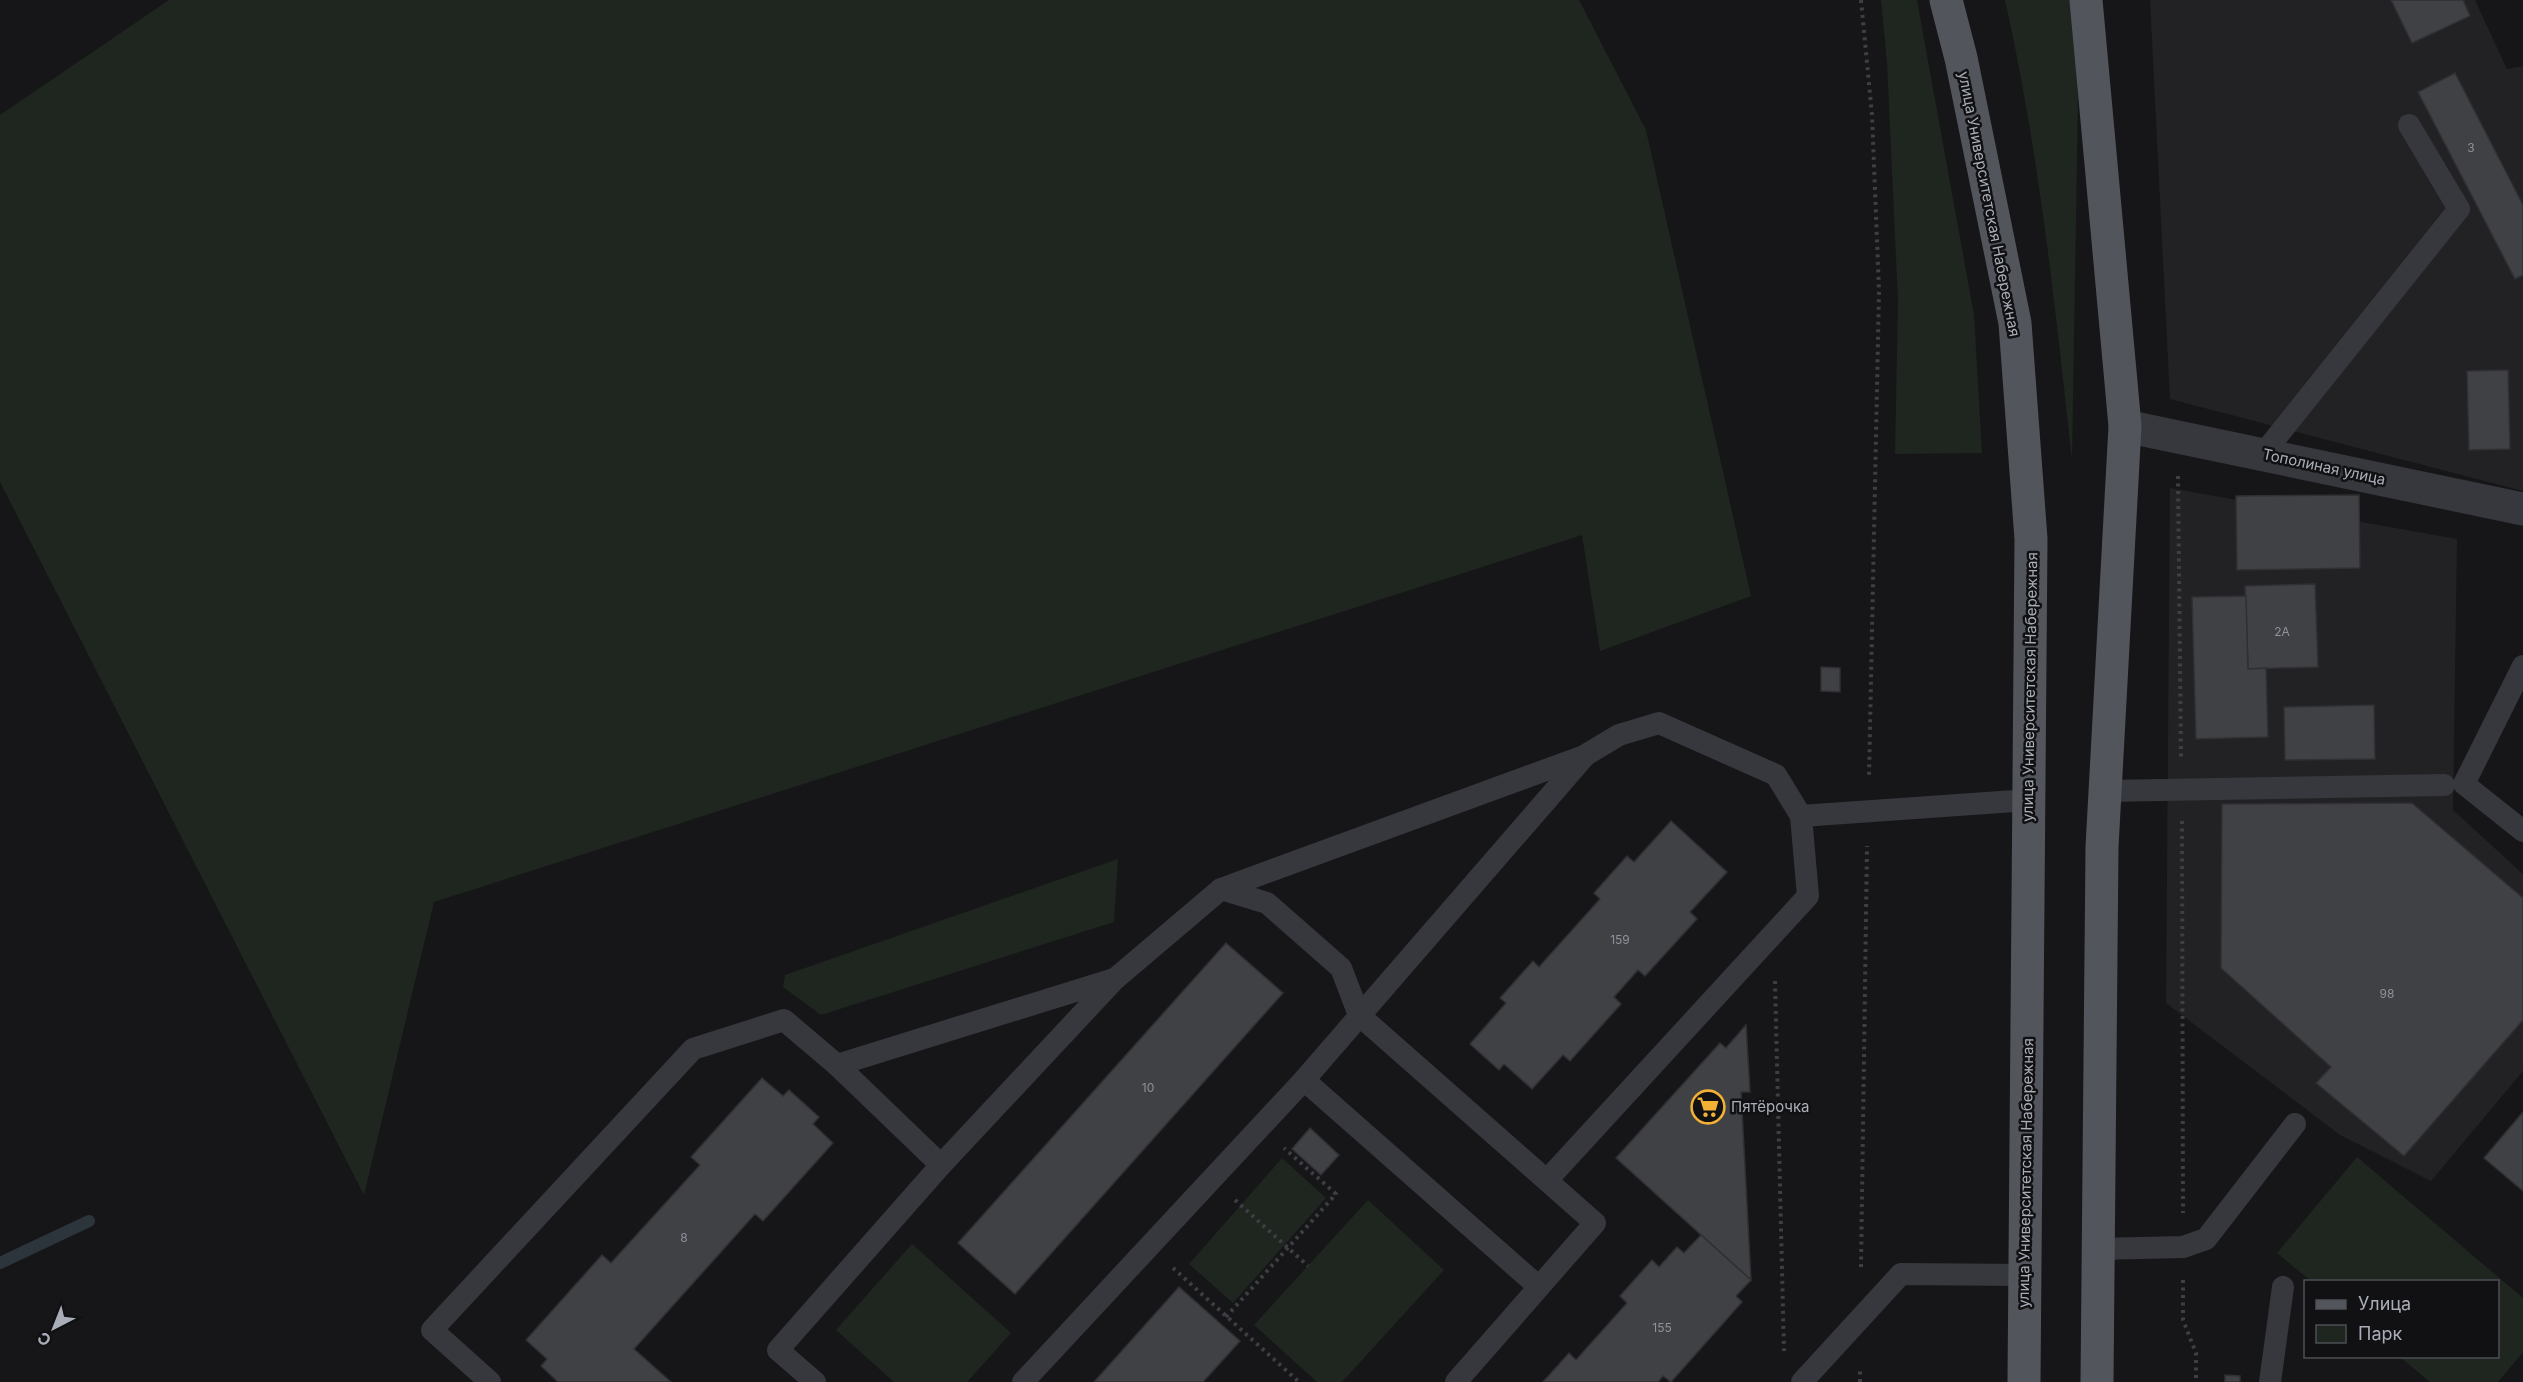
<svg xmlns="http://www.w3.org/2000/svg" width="2523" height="1382" viewBox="0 0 2523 1382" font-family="Inter,sans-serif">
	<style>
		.built { fill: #222225 }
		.green { fill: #1e261f }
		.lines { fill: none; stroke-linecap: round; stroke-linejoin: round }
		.stream { stroke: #2c353c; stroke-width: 12 }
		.building { fill: #404145; stroke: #303034; stroke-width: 1.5 }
		.path { stroke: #3d3f44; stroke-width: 4; stroke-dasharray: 3 4.5; stroke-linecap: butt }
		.service { stroke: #37383d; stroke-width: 22 }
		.minor { stroke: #37383d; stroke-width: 33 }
		.primary { stroke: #53555c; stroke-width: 33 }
		.labels { text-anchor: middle; stroke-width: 5; stroke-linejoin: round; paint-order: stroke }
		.number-label { font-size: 12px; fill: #8e929b }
		.street-label { font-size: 15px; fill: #a8adb8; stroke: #111113 }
		.poi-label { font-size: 15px; fill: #a8adb8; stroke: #111113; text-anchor: start }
	</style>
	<rect width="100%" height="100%" fill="#161618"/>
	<!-- built -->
	<g class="built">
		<path d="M2150,0H2475L2507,69L2523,66V491L2170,399Z"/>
		<path d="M2170,488L2457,539L2453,810L2523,874V1071L2431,1181L2340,1135L2166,1003Z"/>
	</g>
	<!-- green -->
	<g class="green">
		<path d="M169,0H1579L1646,130L1751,596L1600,651L1582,535L434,902L364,1195L0,482V115Z"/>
		<path d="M1881,0H1917L1974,315L1982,453L1895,454L1898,301L1887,63Z"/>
		<path d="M2005,0H2072L2078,96L2072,460C2055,306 2039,151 2005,0Z"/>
		<path d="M1118,859L1114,922L821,1015L783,987L785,975Z"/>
		<path d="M2357,1157L2523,1298V1352L2498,1382H2430L2400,1357L2498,1356V1282L2311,1281L2277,1253Z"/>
		<path d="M1282,1158L1326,1198L1233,1303L1189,1264Z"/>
		<path d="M1368,1200L1444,1270L1342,1382H1317L1254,1325Z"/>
		<path d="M912,1244L1011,1333L967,1382H894L836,1330Z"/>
	</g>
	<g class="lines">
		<!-- stream -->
		<path class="stream" d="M0,1263L89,1221"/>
	</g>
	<!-- building -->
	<g class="building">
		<path d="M2391,0H2463L2470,16L2412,43Z"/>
		<path d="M2455,73L2523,205V275L2515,279L2418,92Z"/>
		<path d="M2508,370L2510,449L2469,450L2467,371Z"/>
		<path d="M2359,495L2360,568L2237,570L2236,496Z"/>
		<path d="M2315,584L2318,667L2248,669L2245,586Z"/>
		<path d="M2246,596L2248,669L2266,668L2268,737L2196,739L2192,597Z"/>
		<path d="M1821,667L1840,668V692L1821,691Z"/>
		<path d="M2374,705L2375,759L2285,760L2284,707Z"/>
		<path d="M2412,803L2523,898V1020L2404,1156L2316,1083L2331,1067L2221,968L2222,804Z"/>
		<path d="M1671,821L1727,872L1690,912L1697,919L1645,976L1638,970L1614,997L1621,1004L1570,1061L1563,1055L1532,1089L1504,1064L1499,1070L1470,1044L1506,1003L1500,998L1533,961L1539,967L1600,899L1594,893L1627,856L1634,862Z"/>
		<path d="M1226,943L1283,993L1015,1294L958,1243Z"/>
		<path d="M1746,1025L1750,1092H1741L1751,1280L1616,1158L1720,1043L1726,1048Z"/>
		<path d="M762,1078L783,1096L789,1090L819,1117L813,1124L833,1143L763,1221L755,1214L634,1349L671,1382H558L541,1366L547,1359L526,1340L602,1255L611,1263L700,1165L691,1157Z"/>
		<path d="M2523,1112V1191L2484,1158Z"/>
		<path d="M1310,1128L1339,1155L1321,1175L1292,1149Z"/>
		<path d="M1701,1235L1751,1280L1736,1296L1742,1302L1671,1382L1663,1376L1658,1382H1543L1569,1353L1576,1360L1627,1303L1620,1296L1652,1260L1659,1267L1677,1247L1684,1253Z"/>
		<path d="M1179,1287L1240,1341L1203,1382H1094Z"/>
		<path d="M2225,1375L2240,1376V1382H2225Z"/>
	</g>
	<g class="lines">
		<!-- path -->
		<g class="path">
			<path d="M1861,0L1872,115L1879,290L1869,778"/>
			<path d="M2178,476L2181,757"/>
			<path d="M2182,821L2183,1213"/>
			<path d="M1775,981L1784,1351"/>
			<path d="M1235,1200L1308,1266"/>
			<path d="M1861,1267L1867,846"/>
			<path d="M1173,1268L1299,1382"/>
			<path d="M2183,1280V1320L2196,1353V1382"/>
			<path d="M1226,1317L1336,1194L1284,1148"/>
			<path d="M1860,1382V1368"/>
		</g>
		<!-- service -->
		<g class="service">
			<path d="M2263,454L2459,209L2409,125"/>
			<path d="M2523,666L2464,784L2523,831"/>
			<path d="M2105,791L2444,785"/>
			<path d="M1221,889L1267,903L1341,968L1359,1015L1595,1223L1456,1382"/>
			<path d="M837,1065L941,1165"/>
			<path d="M1304,1080L1539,1287"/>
			<path d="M1548,1179L1808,896L1801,816"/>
			<path d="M2098,1249L2183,1247L2206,1239L2295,1124"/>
			<path d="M490,1382L432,1330L693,1049L784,1020L837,1065L1114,979"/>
			<path d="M815,1382L778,1350L941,1165L1115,979L1221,889L1584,756L1619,735L1659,723L1776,775L1801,816L2029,800"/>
			<path d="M1023,1382L1304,1080L1583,758"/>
			<path d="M1802,1382L1901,1274L2025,1275"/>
			<path d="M2270,1382L2283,1287"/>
		</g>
		<!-- minor -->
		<path class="minor" d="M2125,426L2523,509"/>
		<!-- primary -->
		<g class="primary">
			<path d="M1946,0L1961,58L2015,323L2031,539L2024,1382"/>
			<path d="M2086,0L2125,426L2102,847L2097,1382"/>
		</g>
	</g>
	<!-- icons -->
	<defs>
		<symbol id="supermarket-ring" viewBox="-11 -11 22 22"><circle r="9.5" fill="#111113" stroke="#f2b134" stroke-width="1.5"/><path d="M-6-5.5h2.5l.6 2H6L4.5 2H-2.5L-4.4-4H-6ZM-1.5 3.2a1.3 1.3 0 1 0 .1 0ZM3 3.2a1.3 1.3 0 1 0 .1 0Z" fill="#f2b134"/></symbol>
	</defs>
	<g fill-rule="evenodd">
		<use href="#supermarket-ring" x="1689" y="1088" width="38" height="38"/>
	</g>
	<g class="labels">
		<!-- number labels -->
		<g class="number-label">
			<text x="2471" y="152">3</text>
			<text x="2282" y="636">2А</text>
			<text x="1620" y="944">159</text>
			<text x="2387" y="998">98</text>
			<text x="1148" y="1092">10</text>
			<text x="684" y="1242">8</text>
			<text x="1662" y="1332">155</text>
		</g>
		<!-- street labels -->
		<g class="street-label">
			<text transform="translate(1989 204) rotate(79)" y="5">улица Университетская Набережная</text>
			<text transform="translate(2324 467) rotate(12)" y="5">Тополиная улица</text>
			<text transform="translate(2030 687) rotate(-89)" y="5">улица Университетская Набережная</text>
			<text transform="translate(2026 1173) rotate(-89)" y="5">улица Университетская Набережная</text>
		</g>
		<!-- poi labels -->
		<g class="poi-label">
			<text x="1731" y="1112">Пятёрочка</text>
		</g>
	</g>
	<!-- legend -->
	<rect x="2304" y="1280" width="195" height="78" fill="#111113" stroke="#4d4f55" stroke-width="1.5"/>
	<rect x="2316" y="1300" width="30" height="9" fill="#53555c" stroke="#4d4f55" stroke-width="1.5"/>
	<text x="2358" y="1310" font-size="18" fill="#a8adb8">Улица</text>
	<rect x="2316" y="1325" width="30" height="18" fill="#1e261f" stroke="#4d4f55" stroke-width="1.5"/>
	<text x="2358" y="1340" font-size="18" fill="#a8adb8">Парк</text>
	<!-- north arrow -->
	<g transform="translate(54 1328) rotate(222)" stroke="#111113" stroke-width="4.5" paint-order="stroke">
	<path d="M0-4.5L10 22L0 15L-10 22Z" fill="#a8adb8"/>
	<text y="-9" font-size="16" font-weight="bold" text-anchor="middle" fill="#a8adb8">С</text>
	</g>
</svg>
